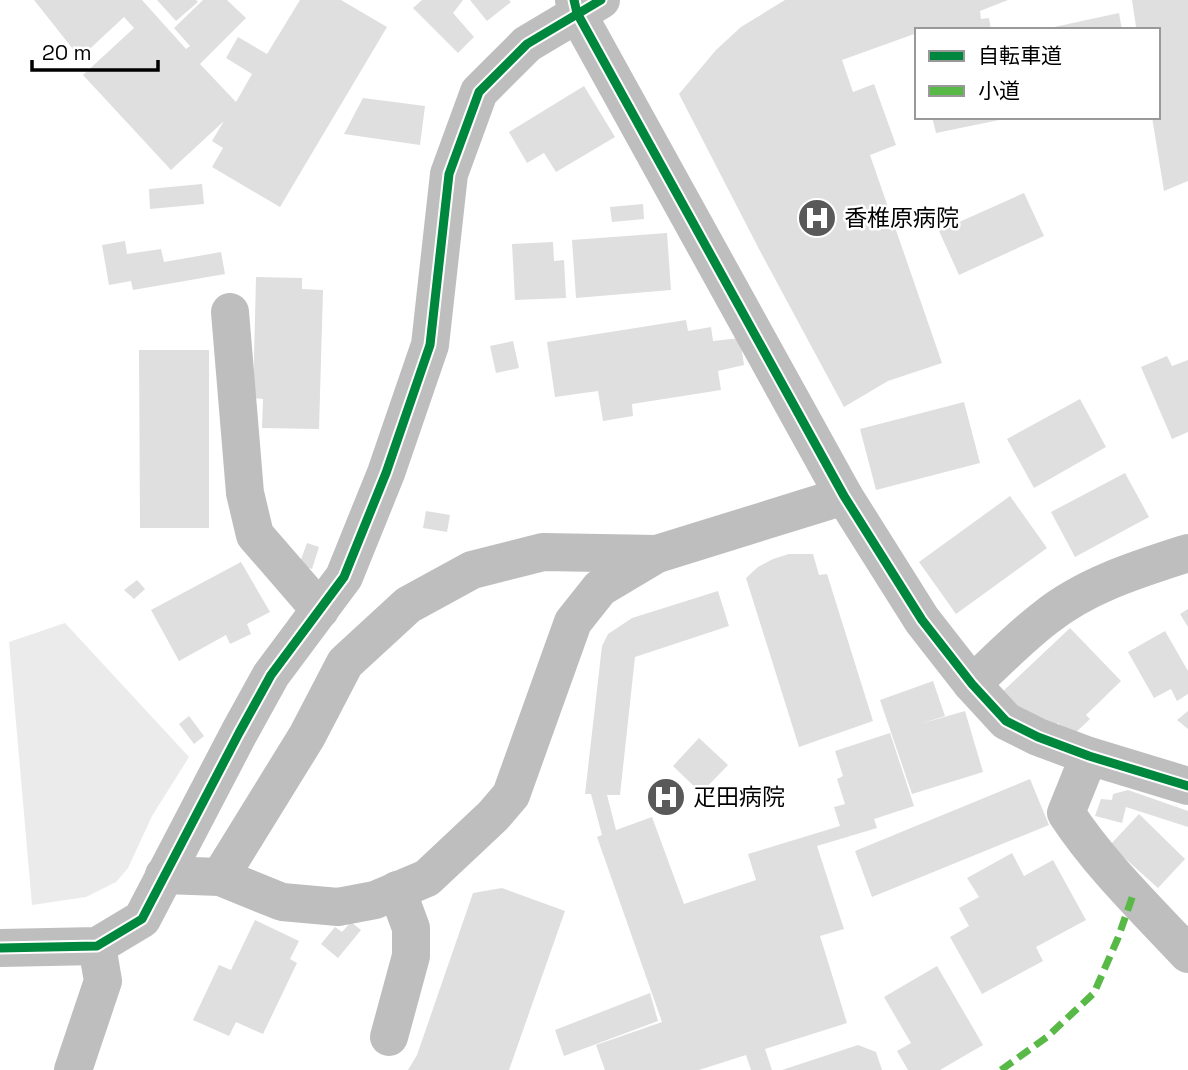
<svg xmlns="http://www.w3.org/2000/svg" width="1188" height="1070" viewBox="0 0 1188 1070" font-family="'Space Grotesk','Noto Sans JP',sans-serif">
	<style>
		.green { fill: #ebebeb }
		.building { fill: #dfdfdf }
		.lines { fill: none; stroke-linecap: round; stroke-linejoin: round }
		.minor { stroke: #bebebe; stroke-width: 38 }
		.quiet { stroke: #58b947; stroke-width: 7; stroke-dasharray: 14 7; stroke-linecap: butt }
		.cycleway-casing { stroke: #fff; stroke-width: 13 }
		.cycleway { stroke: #00873e; stroke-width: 9 }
		.labels { text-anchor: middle; stroke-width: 5; stroke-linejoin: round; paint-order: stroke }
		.poi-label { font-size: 23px; fill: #000; stroke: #fff; text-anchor: start }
	</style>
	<rect width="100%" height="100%" fill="#fff"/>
	<!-- green -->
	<path class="green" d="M65,623L189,757L152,816L128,868L116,882L86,897L32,905L9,642Z"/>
	<!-- building -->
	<g class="building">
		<path d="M34,0H142L186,49L190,46L174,28L203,0H227L246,18L200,64L236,102L252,74L226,58L238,37L267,54L300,0H341L387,27L280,207L212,167L223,148L212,141L224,121L171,170L83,75L134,28L124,17L80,58Z"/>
		<path d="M157,0H196L198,2L176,21Z"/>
		<path d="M422,0H463L453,13L474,37L458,53L413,8Z"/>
		<path d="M470,0H509L511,2L487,21Z"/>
		<path d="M785,0H1008L980,11L981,19L989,18L991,30H917V33L842,60L853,92L874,84L896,145L870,155L942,363L888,381L844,407L760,251L679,94L716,50L741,27Z"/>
		<path d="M1132,0H1188V181L1164,191L1152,117H1158V30H1130L1136,27Z"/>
		<path d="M1119,13L1122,30H1045V29Z"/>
		<path d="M584,86L615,137L556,172L544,153L527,163L509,132Z"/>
		<path d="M363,98L425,106L420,145L344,134Z"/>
		<path d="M932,117H1008L1009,118L936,133Z"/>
		<path d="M202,184L204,204L150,209L149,189Z"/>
		<path d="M1024,193L1044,236L959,275L939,231Z"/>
		<path d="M643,204L644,219L612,222L610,207Z"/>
		<path d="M667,233L671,290L576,298L572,240Z"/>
		<path d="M125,241L127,254L161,249L164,262L221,252L225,274L133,290L131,281L109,285L102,245Z"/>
		<path d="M553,242L554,261L564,260L566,298L515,300L512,244Z"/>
		<path d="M256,277L302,278V289L323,290L319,429L262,428L263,399L253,398Z"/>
		<path d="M686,320L688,331L711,327L713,341L740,338L744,365L718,371L721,390L632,404L633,416L603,421L598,391L555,397L547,342Z"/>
		<path d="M513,341L519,368L496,373L490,346Z"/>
		<path d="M139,350H209V528H140Z"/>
		<path d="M1167,356L1172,366L1188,360V432L1172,439L1141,367Z"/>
		<path d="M1080,399L1106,447L1034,488L1007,439Z"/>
		<path d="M964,402L980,463L876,490L860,429Z"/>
		<path d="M1125,473L1149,517L1075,557L1051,512Z"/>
		<path d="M1010,496L1047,548L956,614L919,562Z"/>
		<path d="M426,511L450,515L447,532L423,528Z"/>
		<path d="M307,543L319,547L312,569L299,565Z"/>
		<path d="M789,554H813L819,575L827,574L873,721L799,747L746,578L758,567L773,559Z"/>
		<path d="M241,562L270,612L247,624L251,634L230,644L226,635L179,661L151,610Z"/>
		<path d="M137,580L145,589L134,599L124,590Z"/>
		<path d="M718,591L729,626L635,657L620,795H607L616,830L652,817L684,904L756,880L748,854L840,826L834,807L845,804L837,779L843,776L835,751L890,733L914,806L874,819L877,828L817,846L844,929L820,936L847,1023L765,1049L772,1070H751L746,1055L699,1070H605L596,1045L662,1022L597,837L602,835L591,794H585L602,646L608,634L632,618Z"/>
		<path d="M1188,609V627L1180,614Z"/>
		<path d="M1070,628L1121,681L1086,715L1090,719L1071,737L1058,723L1052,728L998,696Z"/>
		<path d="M1165,631L1188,671V694L1177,701L1171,689L1154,698L1128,652Z"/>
		<path d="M933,681L945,716L920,724L965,711L983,772L912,794L880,700Z"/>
		<path d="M1188,711V729L1177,720Z"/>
		<path d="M189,716L204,736L194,744L179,724Z"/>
		<path d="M699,738L728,765L701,793L673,766Z"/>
		<path d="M1030,779L1049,825L872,897L855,851Z"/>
		<path d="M1128,790L1188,811V827L1126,807L1122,823L1095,816L1101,799L1112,800L1113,794Z"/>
		<path d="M1139,814L1185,859L1158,888L1110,845Z"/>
		<path d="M1012,853L1024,876L1053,860L1086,920L1036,947L1043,961L982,994L950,937L969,926L959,908L979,897L967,878Z"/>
		<path d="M502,888L565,911L509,1070H408L417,1055L473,893Z"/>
		<path d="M255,920L299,941L290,959L297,963L263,1034L236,1022L229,1036L193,1020L219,965L231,970Z"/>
		<path d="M351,922L361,930L338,958L321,944L335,927L342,932Z"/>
		<path d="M937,966L983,1045L940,1070H908L897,1051L911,1043L884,997Z"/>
		<path d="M650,993L658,1021L564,1056L555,1030Z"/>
		<path d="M858,1045L876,1052L882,1070H782Z"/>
	</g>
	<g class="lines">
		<!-- minor -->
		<g class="minor">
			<path d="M574,0L577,13L844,496L922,620L972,684L1006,721L1038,737L1089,756L1188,786"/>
			<path d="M230,312L245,493L255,535L320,610"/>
			<path d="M972,684C996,662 1019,638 1045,618C1086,585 1138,569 1188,553"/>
			<path d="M1089,756L1066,813C1100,865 1146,909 1188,954"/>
			<path d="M164,875L220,877L307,736L345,663L408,605L472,570L543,552L657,554L844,496"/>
			<path d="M220,877L282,902L338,907L375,900L427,878L493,816L511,795L573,622L600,588L657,554"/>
			<path d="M0,948L97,946L142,919L239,733L271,675L344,577L386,473L430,345L449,174L479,92L527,44L601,0"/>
			<path d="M389,1037L411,956V928L397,890"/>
			<path d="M73,1070L103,981L97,946"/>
		</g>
		<!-- quiet -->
		<path class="quiet" d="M1001,1070L1047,1037L1094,993L1118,938L1133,895"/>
		<defs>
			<g id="cycleway">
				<path d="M574,0L577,13L844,496L922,620L972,684L1006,721L1038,737L1089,756L1188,786"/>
				<path d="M0,948L97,946L142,919L239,733L271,675L344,577L386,473L430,345L449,174L479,92L527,44L601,0"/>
			</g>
		</defs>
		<!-- cycleway casing -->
		<use href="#cycleway" class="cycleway-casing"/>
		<!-- cycleway -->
		<use href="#cycleway" class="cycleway"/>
	</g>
	<!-- icons -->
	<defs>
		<symbol id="hospital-disc" viewBox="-11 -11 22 22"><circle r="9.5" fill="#595959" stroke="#fff"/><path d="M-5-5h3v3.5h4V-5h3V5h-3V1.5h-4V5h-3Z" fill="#fff"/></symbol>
	</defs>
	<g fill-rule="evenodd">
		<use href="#hospital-disc" x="795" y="196" width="44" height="44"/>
		<use href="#hospital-disc" x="644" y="775" width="44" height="44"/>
	</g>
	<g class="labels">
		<!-- poi labels -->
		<g class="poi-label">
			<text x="844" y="226">香椎原病院</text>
			<text x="693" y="805">疋田病院</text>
		</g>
	</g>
	<!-- legend -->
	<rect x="915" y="28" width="245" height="91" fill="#ffffff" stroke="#999999" stroke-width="2"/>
	<rect x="929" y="51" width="35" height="10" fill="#00873e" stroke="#999999" stroke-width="2"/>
	<text x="978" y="63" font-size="21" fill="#000000">自転車道</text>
	<rect x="929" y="86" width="35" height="10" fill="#58b947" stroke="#999999" stroke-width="2"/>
	<text x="978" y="98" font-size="21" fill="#000000">小道</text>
	<!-- scale -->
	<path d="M32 60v10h126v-10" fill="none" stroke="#000000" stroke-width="3.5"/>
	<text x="42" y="60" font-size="21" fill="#000000" stroke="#ffffff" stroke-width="5" paint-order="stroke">20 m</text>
</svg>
